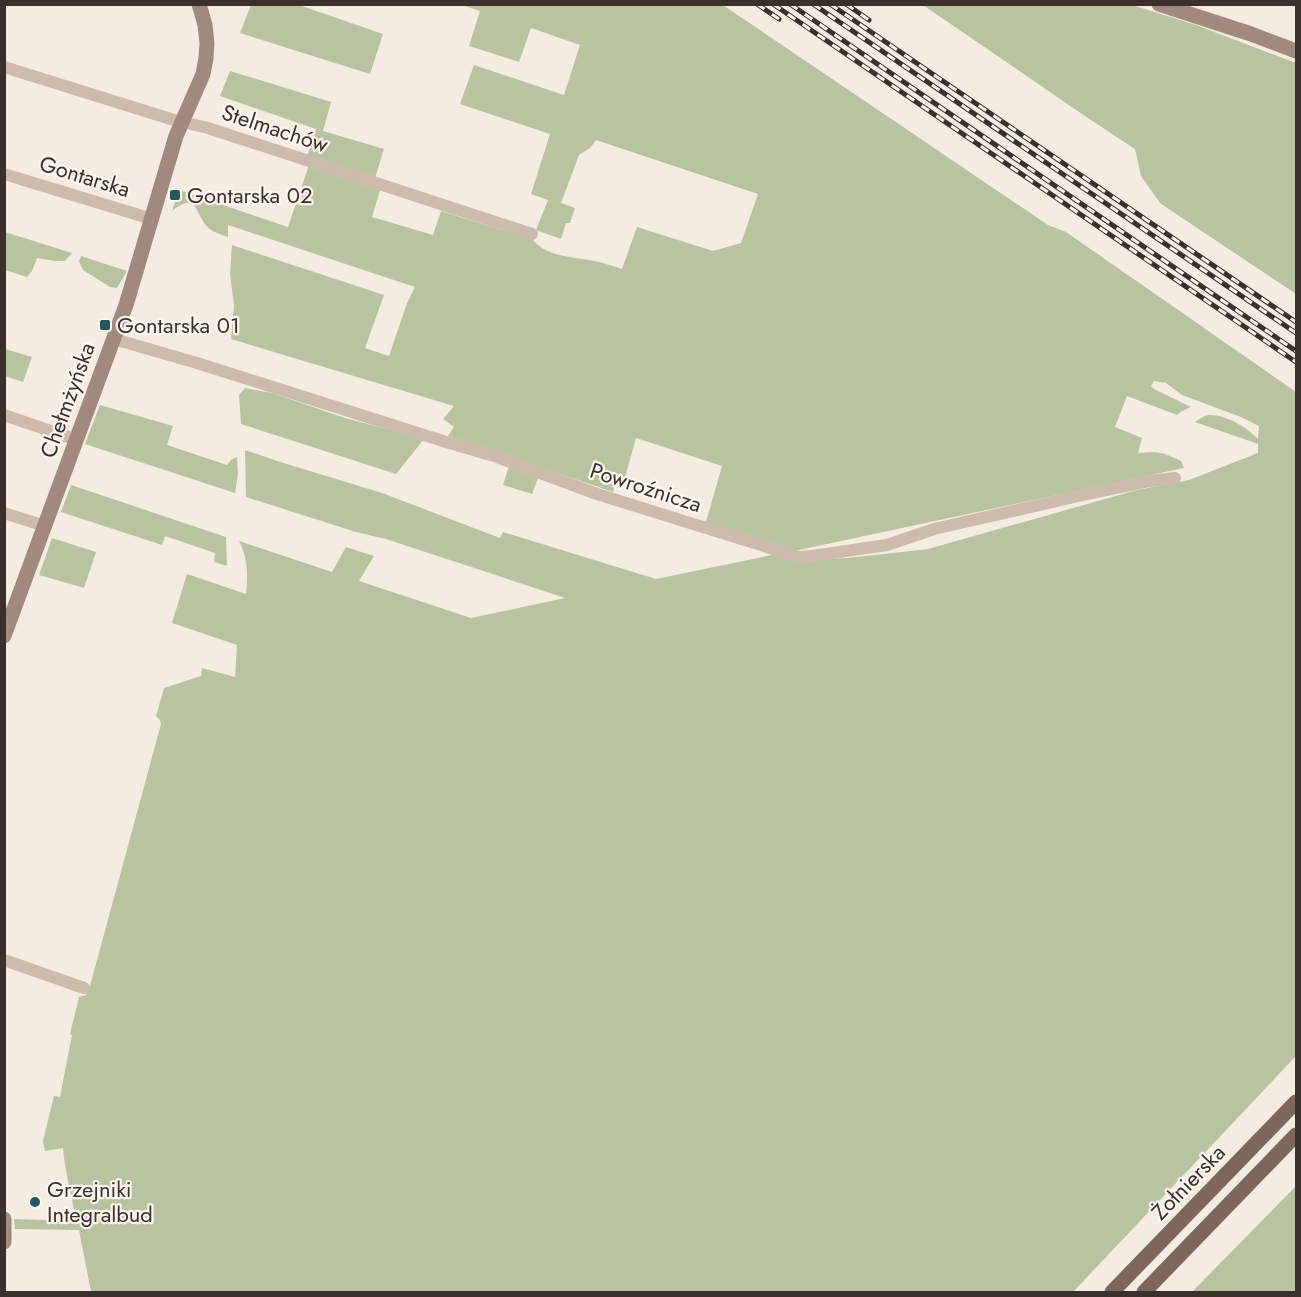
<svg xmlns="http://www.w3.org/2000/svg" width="1301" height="1297" viewBox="0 0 1301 1297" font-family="Jost,sans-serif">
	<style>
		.green { fill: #b8c4a0 }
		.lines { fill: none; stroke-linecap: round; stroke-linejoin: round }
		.street { stroke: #cdbbac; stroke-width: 12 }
		.secondary { stroke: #a18a7d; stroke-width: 15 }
		.primary { stroke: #7d675c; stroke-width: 15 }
		.rail-casing { stroke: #3b302b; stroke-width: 5 }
		.rail { stroke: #fbf5ee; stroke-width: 3; stroke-dasharray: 9; stroke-linecap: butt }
		.poi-dot { fill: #1f5a5e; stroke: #fbf5ee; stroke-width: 2 }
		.labels { text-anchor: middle; stroke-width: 4.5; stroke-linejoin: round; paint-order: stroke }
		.street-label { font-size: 22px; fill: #3b302b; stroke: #fbf5ee }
		.poi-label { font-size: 22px; fill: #3b302b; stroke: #fbf5ee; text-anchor: start }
	</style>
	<rect width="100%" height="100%" fill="#f4ebe1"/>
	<!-- green -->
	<g class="green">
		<path d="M296,4L383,34L370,74L240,33L251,5Z"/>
		<path d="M461,5H723L1048,225L1066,232L1296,392V1056L1073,1292H91L79,1230L15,1229L14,1219L76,1221C72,1196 65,1173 63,1148L45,1151L43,1141L54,1096L60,1097L72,1035L70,1034L79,997L86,995L90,986L161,724L160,720L156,716L164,688L201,676L202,668L235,677L237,645L172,623L187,574L246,594C248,575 248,558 239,541L332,572L346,547L374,556L359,581L471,618L565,598L386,539L356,532L246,497L245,450L277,461L382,493L500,538L503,532L656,579L777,554L795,561L848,558L928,549L1137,490L1189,480L1258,453V444L1195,422C1199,419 1203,416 1209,415C1225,414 1248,428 1258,439L1259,426L1241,417L1182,395L1166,383L1154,381L1151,386L1154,389L1191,407L1180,412L1177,415L1127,396L1115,427L1142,438L1138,453C1159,451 1163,452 1181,461L1184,468L794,551L706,522L722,466L636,438L623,485L616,482L613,492L448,436L454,427L443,419L454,406L231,339L234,305L230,274L232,245L384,295L365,348L389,356L407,303L415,287L228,225V237C223,235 215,233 210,229C194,216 199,189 172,211L179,190L288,227L309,165L380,190L372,217L433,235L441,211L533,240C547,257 574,257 595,261C604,263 613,266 622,269L637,227L713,251L741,243L758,194L596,140L590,148L579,155L561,203L575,208L570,223H566L561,239L536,230L548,200L531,194L550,134L460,104L474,65L564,95L580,45L531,28L519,62L469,46L480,11Z"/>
		<path d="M923,5H1132L1196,25L1296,63V294L1160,203L1141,176L1135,149L1085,116Z"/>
		<path d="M230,71L331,102L323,131L384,149L375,178L307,157L316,129L220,96Z"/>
		<path d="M5,232L72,253L65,261H55L37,258L32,271L27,277L5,270Z"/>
		<path d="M81,256L127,271L117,288L110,287L83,270L79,261Z"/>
		<path d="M5,349L32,357L23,382L5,376Z"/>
		<path d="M245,388L272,393L345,418L424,439L396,474L241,424L239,395Z"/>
		<path d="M100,405L173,426L167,445L227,465L232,459L237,457L238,474L235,493L85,444Z"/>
		<path d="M509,466L538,478L532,494L503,485Z"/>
		<path d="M71,485L226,537L227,566L214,562L215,553L165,536L162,545L61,512Z"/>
		<path d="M52,538L96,552L84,588L39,575Z"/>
		<path d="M1296,1186V1292H1192Z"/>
	</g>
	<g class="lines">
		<!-- street -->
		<g class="street">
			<path d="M4,67L174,120L208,128L532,234"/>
			<path d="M4,174L152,219"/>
			<path d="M114,339L197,363L443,441L497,457L597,494L799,557L812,556L887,545L934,529L1083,495L1150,481L1175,478"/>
			<path d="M4,415L77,440"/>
			<path d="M4,513L45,526"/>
			<path d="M4,960L84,988"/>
		</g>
		<!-- secondary -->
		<g class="secondary">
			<path d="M1159,4L1251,34L1296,51"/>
			<path d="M4,636L126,305L176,136L203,74L206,58L207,43L205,25L199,4"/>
			<path d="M4,1219V1242"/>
		</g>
		<!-- primary -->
		<g class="primary">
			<path d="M1112,1292L1296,1102"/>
			<path d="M1144,1292L1296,1135"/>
		</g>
		<defs>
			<g id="rail">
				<path d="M757,4L779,19"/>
				<path d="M773,4L1296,362"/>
				<path d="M790,4L1296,351"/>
				<path d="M813,4L1296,333"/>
				<path d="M830,4L1296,322"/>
				<path d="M846,4L869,20"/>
			</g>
		</defs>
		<!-- rail casing -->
		<use href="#rail" class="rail-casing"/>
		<!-- rail -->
		<use href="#rail" class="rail"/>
	</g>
	<!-- markers -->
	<g class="poi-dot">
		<rect x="169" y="189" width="12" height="12" rx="3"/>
		<rect x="99" y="319" width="12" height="12" rx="3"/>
		<circle cx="35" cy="1202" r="6"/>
	</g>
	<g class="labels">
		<!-- street labels -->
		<g class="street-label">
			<text transform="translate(275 128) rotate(18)" y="8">Stelmachów</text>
			<text transform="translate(85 176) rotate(17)" y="8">Gontarska</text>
			<text transform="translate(67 400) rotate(-70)" y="8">Chełmżyńska</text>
			<text transform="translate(646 487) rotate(18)" y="8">Powroźnicza</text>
			<text transform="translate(1188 1182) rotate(-46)" y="8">Żołnierska</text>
		</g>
		<!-- poi labels -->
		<g class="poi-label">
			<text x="187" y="203">Gontarska 02</text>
			<text x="117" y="333">Gontarska 01</text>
			<text x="47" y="1197">Grzejniki<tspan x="47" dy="25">Integralbud</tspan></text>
		</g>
	</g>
	<!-- border -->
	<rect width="1301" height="1297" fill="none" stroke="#3b302b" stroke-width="12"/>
</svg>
